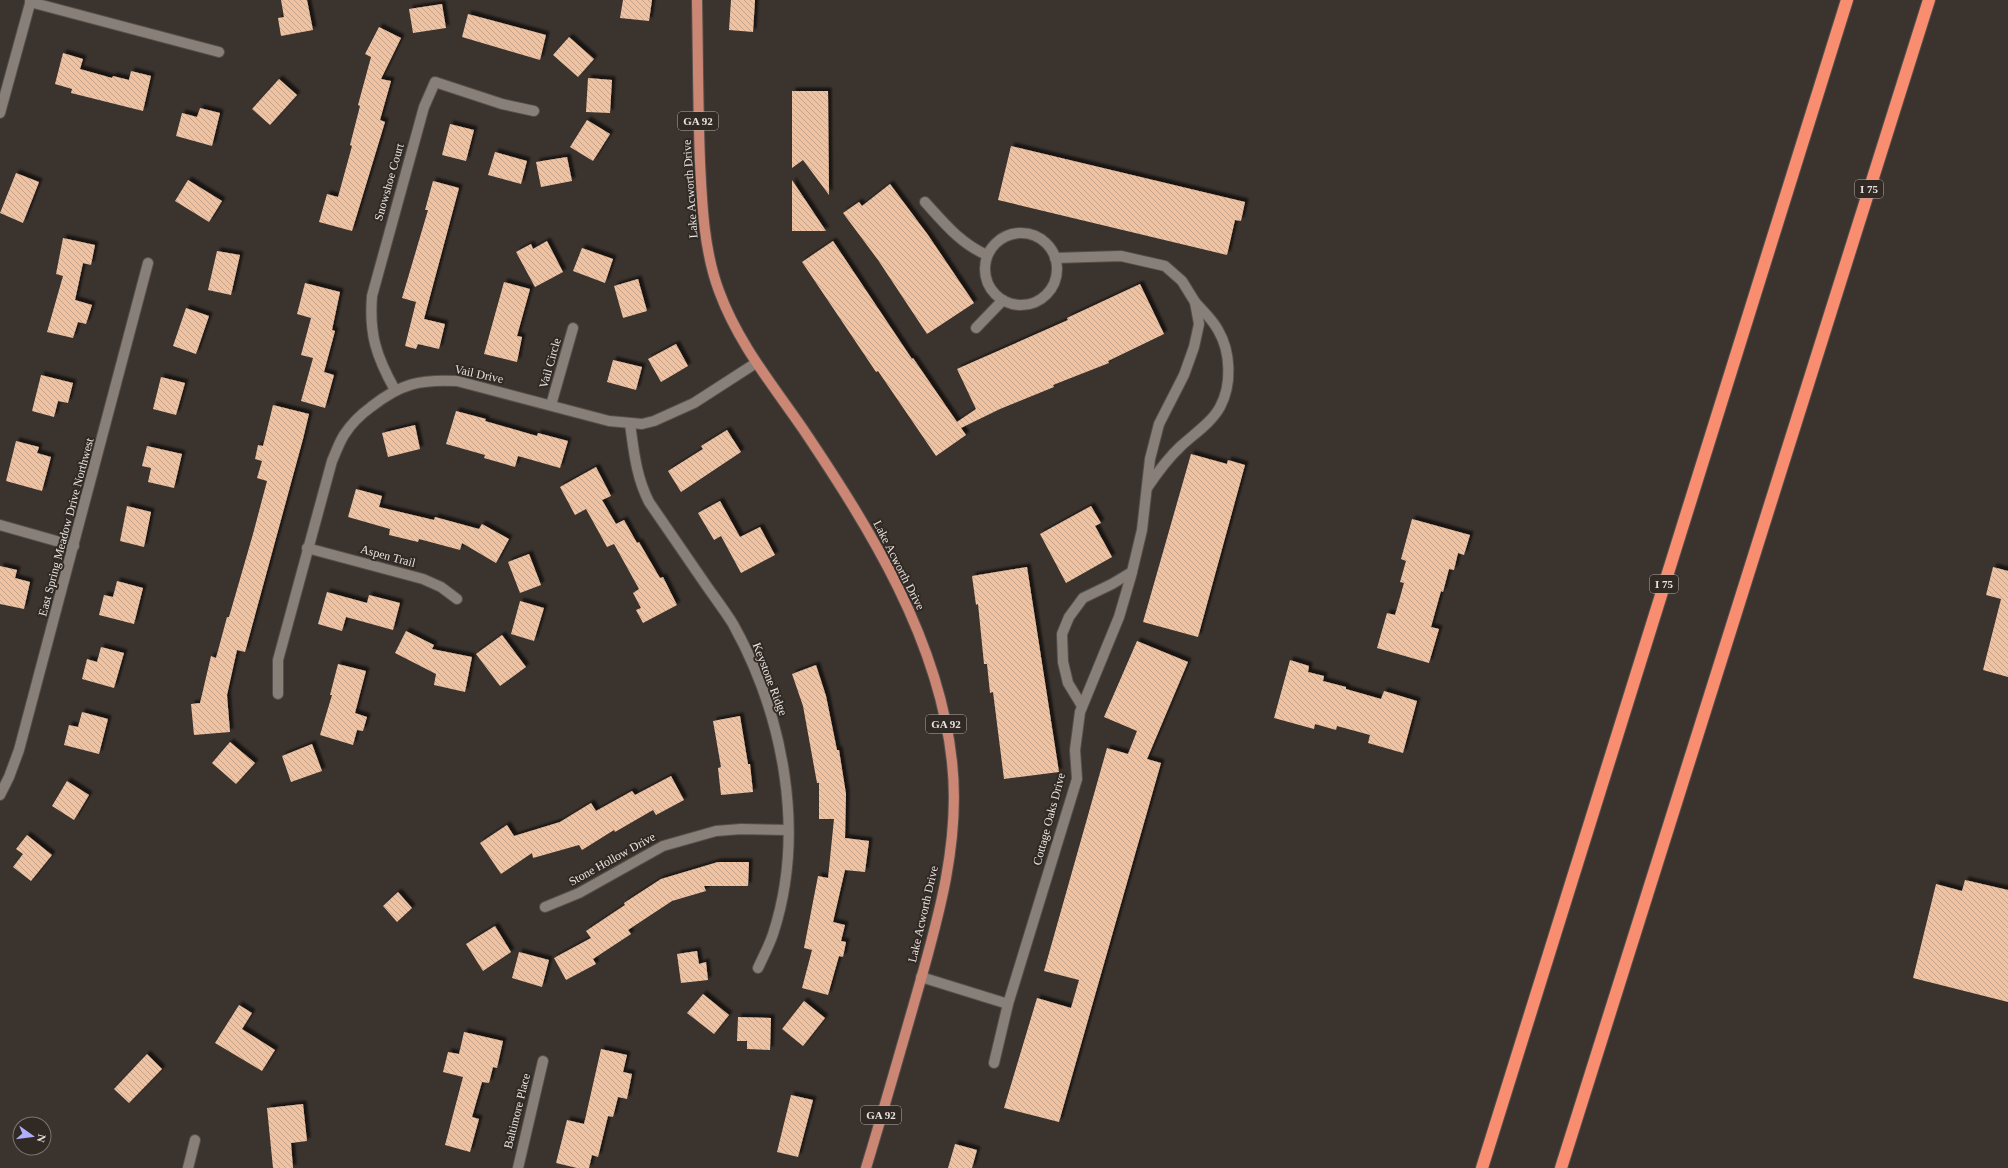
<svg xmlns="http://www.w3.org/2000/svg" width="2008" height="1168" viewBox="0 0 2008 1168" font-family="'Times New Roman',serif">
	<style>
		.building { fill: url(#building-back-hatch); filter: url(#shadow) }
		.lines { fill: none; stroke-linecap: round; stroke-linejoin: round }
		.minor-casing { stroke: #564f4b; stroke-width: 12 }
		.primary-casing { stroke: #564f4b; stroke-width: 12 }
		.motorway-casing { stroke: #564f4b; stroke-width: 14 }
		.minor { stroke: #887f79; stroke-width: 10 }
		.primary { stroke: #cc8774; stroke-width: 10 }
		.motorway { stroke: #f98d70; stroke-width: 12 }
		.labels { text-anchor: middle; stroke-width: 4; stroke-linejoin: round; paint-order: stroke }
		.shield { fill: #312924; stroke: #b2aba8; stroke-width: 1 }
		.shield-label { font-size: 11px; font-weight: bold; fill: #e9e3e0 }
		.street-label { font-size: 12px; fill: #e9e3e0; stroke: #312924 }
	</style>
	<defs>
		<pattern id="building-back-hatch" width="6" height="6" patternUnits="userSpaceOnUse"><rect width="6" height="6" fill="#efc2a2"/><path d="M-1 5l2 2M0 0l6 6M5-1l2 2" fill="none" stroke="#c5a28a"/></pattern>
		<filter id="shadow"><feDropShadow dx="3.5" dy="-3.5" stdDeviation="1" flood-color="#0009"/></filter>
	</defs>
	<rect width="100%" height="100%" fill="#3b332e"/>
	<!-- building -->
	<g class="building">
		<path d="M281,0H307L313,30L281,36L278,18L284,17Z"/>
		<path d="M623,0H652L649,21L620,18Z"/>
		<path d="M731,0H755L753,32L729,30Z"/>
		<path d="M442,4L446,28L413,33L409,9Z"/>
		<path d="M468,14L546,35L540,60L462,37Z"/>
		<path d="M379,27L401,38L381,79L391,81L380,120L385,122L352,231L319,222L327,194L338,197L352,146L350,145L360,106L358,105L371,57L365,54Z"/>
		<path d="M569,37L594,59L578,77L553,55Z"/>
		<path d="M63,53L83,59L80,69L112,78L113,76L129,80L131,71L151,76L143,111L71,93L72,89L55,84Z"/>
		<path d="M588,78L612,80L610,113L586,112Z"/>
		<path d="M279,79L297,95L270,125L252,109Z"/>
		<path d="M792,91H828L829,195L803,160L792,168Z"/>
		<path d="M200,108L220,113L212,146L176,136L182,113L197,117Z"/>
		<path d="M587,120L610,134L593,161L570,147Z"/>
		<path d="M450,124L474,130L466,161L442,155Z"/>
		<path d="M1011,146L1245,202L1241,221L1235,220L1227,255L998,200Z"/>
		<path d="M495,152L527,161L521,184L488,175Z"/>
		<path d="M567,157L572,181L541,187L536,162Z"/>
		<path d="M16,173L39,182L23,223L0,213Z"/>
		<path d="M188,180L222,201L209,222L175,201Z"/>
		<path d="M792,180L826,231H792Z"/>
		<path d="M433,181L459,188L424,319L445,324L439,349L418,344L416,349L405,346L416,302L402,298L428,210H425Z"/>
		<path d="M890,184L928,235L974,303L927,334L878,260L843,213L859,202L862,206Z"/>
		<path d="M63,238L95,245L91,265L83,263L75,300L92,305L86,324L78,322L73,338L47,332L63,276L56,274Z"/>
		<path d="M547,241L563,272L535,287L516,252L531,244L533,249Z"/>
		<path d="M833,241L912,359L913,358L957,422L976,409L957,369L1068,320L1067,318L1140,284L1164,334L1108,361L1109,363L1053,385L1054,387L1000,409L961,428L966,435L936,456L878,371L876,372L802,262Z"/>
		<path d="M582,248L613,259L605,283L573,271Z"/>
		<path d="M217,251L240,255L231,295L208,290Z"/>
		<path d="M638,279L647,311L623,318L614,286Z"/>
		<path d="M504,282L530,289L517,336L522,337L517,362L484,354Z"/>
		<path d="M305,283L340,292L332,330L335,331L324,372L334,375L325,408L301,401L313,358L301,355L311,318L297,314Z"/>
		<path d="M186,308L209,316L196,354L173,346Z"/>
		<path d="M676,344L688,366L661,382L648,359Z"/>
		<path d="M613,360L642,367L636,390L607,382Z"/>
		<path d="M41,375L73,383L68,403L58,401L54,417L32,411Z"/>
		<path d="M161,377L185,383L176,415L153,409Z"/>
		<path d="M273,405L309,414L303,439L245,652L237,650L227,695L230,732L194,735L191,704L200,703L211,656L216,658L227,617H229L253,534L267,481L257,478L262,461L255,459L258,445L263,446Z"/>
		<path d="M456,411L486,419L485,421L537,436L538,433L568,441L560,468L518,456L515,467L484,458L485,455L446,444Z"/>
		<path d="M415,425L420,449L388,457L382,433Z"/>
		<path d="M727,430L741,452L681,492L668,471L703,449L701,446Z"/>
		<path d="M16,441L39,447L37,453L51,457L42,491L6,481Z"/>
		<path d="M147,446L182,454L174,488L148,482L151,468L142,466Z"/>
		<path d="M1191,454L1227,464L1228,460L1245,465L1198,637L1143,622Z"/>
		<path d="M596,467L611,496L602,500L616,524L624,520L637,543L639,542L660,578L663,577L677,605L643,623L636,610L641,608L633,593L639,589L614,544L607,547L586,509L575,515L560,487Z"/>
		<path d="M356,489L382,496L379,507L434,520L435,517L479,529L482,524L509,539L496,563L462,543L460,550L419,539L418,542L389,535L390,529L348,517Z"/>
		<path d="M720,501L740,537L760,527L775,555L741,573L721,536L714,540L698,513Z"/>
		<path d="M127,506L151,512L144,547L120,541Z"/>
		<path d="M1091,506L1101,523L1095,526L1112,557L1066,583L1040,534Z"/>
		<path d="M1412,519L1470,535L1464,555L1458,553L1454,570L1449,569L1443,592L1441,591L1431,627L1439,629L1429,663L1377,648L1387,613L1395,615L1404,583L1400,582L1406,561L1401,559Z"/>
		<path d="M529,554L541,585L520,593L508,562Z"/>
		<path d="M0,566L17,570L15,578L30,582L24,609L0,604Z"/>
		<path d="M1027,567L1059,772L1004,779L993,692L990,693L987,664H984L978,604L976,605L972,576Z"/>
		<path d="M1993,567L2008,571V677L1983,670L2001,599L1986,595Z"/>
		<path d="M117,581L143,588L134,624L99,615L104,595L113,597Z"/>
		<path d="M327,592L367,603L369,595L400,603L393,630L346,617L342,631L318,624Z"/>
		<path d="M520,601L544,608L534,641L511,634Z"/>
		<path d="M406,631L434,645L432,649L472,657L465,692L434,685L436,674L395,653Z"/>
		<path d="M502,635L526,667L500,686L476,654Z"/>
		<path d="M1137,641L1188,662L1147,759L1161,763L1059,1122L1004,1108L1037,998L1071,1008L1079,980L1044,971L1107,748L1128,754L1137,731L1104,717Z"/>
		<path d="M101,647L124,653L114,688L82,679L87,659L97,662Z"/>
		<path d="M1290,660L1309,666L1308,672L1324,676L1323,681L1346,687V689L1381,699L1384,691L1417,701L1403,753L1368,743L1370,735L1337,726L1336,730L1315,724L1314,729L1274,718Z"/>
		<path d="M338,664L366,671L355,713L367,717L363,731L357,730L353,745L320,735L332,695H330Z"/>
		<path d="M816,665L826,696L837,750H839L846,794L845,838L869,841L865,872L845,870L833,922L845,925L841,941L846,942L843,957L839,956L828,995L802,988L812,950L804,948L818,876L828,878L834,819H819V783H817L803,706L792,674Z"/>
		<path d="M82,712L108,719L99,754L64,745L69,725L78,727Z"/>
		<path d="M740,716L748,764H750L753,792L721,795L718,768L721,767L713,721Z"/>
		<path d="M230,742L255,763L236,784L212,763Z"/>
		<path d="M312,744L322,771L291,782L282,756Z"/>
		<path d="M671,776L684,800L656,815L653,810L615,832L614,830L582,850L579,845L533,858L532,853L501,874L480,843L507,825L514,836L560,822L591,803L596,811L632,791L635,795Z"/>
		<path d="M67,781L89,795L74,820L52,806Z"/>
		<path d="M27,835L52,855L31,881L13,867L23,854L16,849Z"/>
		<path d="M718,862H749L748,886H704L706,891L672,901L628,930L631,934L593,959L596,964L566,980L554,958L591,938L586,931L625,905L624,903L661,879Z"/>
		<path d="M1965,880L2008,890V1002L1913,978L1936,884L1962,891Z"/>
		<path d="M398,892L412,908L397,922L383,906Z"/>
		<path d="M495,926L511,952L483,971L466,944Z"/>
		<path d="M697,951L699,964L706,962L708,980L681,983L677,954Z"/>
		<path d="M519,952L549,960L542,987L512,978Z"/>
		<path d="M703,994L729,1015L714,1034L687,1013Z"/>
		<path d="M804,1001L825,1018L803,1046L782,1029Z"/>
		<path d="M239,1005L252,1013L242,1029L275,1050L262,1071L215,1043Z"/>
		<path d="M738,1017L771,1018L770,1050L747,1049V1041H737Z"/>
		<path d="M464,1032L503,1041L497,1068L493,1067L489,1083L482,1082L472,1117L479,1119L470,1152L445,1145L463,1077L443,1072L448,1052L459,1054Z"/>
		<path d="M601,1049L627,1055L623,1072L632,1074L627,1099L618,1097L613,1117L608,1116L598,1157L592,1155L589,1168H577L556,1163L567,1120L584,1124Z"/>
		<path d="M147,1054L162,1069L129,1103L114,1089Z"/>
		<path d="M791,1095L813,1100L798,1157L777,1152Z"/>
		<path d="M303,1104L307,1141L291,1143L293,1168H273L267,1108Z"/>
		<path d="M955,1144L977,1150L972,1168H948Z"/>
	</g>
	<g class="lines">
		<defs>
			<g id="minor">
				<path d="M30,2L219,52"/>
				<path d="M0,113L31,0"/>
				<path d="M925,202C944,223 961,244 987,255"/>
				<circle cx="1021" cy="269" r="36"/>
				<path d="M976,328L1003,300"/>
				<path d="M395,390C376,356 369,334 372,296L424,107L435,82L502,104L534,111"/>
				<path d="M551,405L573,328"/>
				<path d="M630,424C634,452 636,476 649,502C668,530 687,557 706,585C715,598 725,611 733,624C784,716 806,833 773,934C769,946 763,957 758,968"/>
				<path d="M1147,488C1157,473 1168,458 1181,446C1194,434 1212,422 1220,407C1232,385 1231,352 1218,330C1213,320 1203,311 1195,302"/>
				<path d="M0,525L74,546"/>
				<path d="M307,548L423,579L441,587L457,599"/>
				<path d="M278,694V660L332,461C336,452 339,443 344,435C351,424 360,415 371,407C400,384 420,379 457,381L609,421L642,424L654,421L694,403L756,363"/>
				<path d="M1082,706L1068,683L1063,662L1062,634L1069,617L1083,598L1112,584L1132,572"/>
				<path d="M0,795L9,777L19,750L148,263"/>
				<path d="M545,907L579,893L663,846L716,831L741,829L788,830"/>
				<path d="M921,977L1008,1004"/>
				<path d="M994,1063L1008,1004L1077,779L1075,750L1080,712L1119,617L1131,576L1142,530L1150,459L1159,424L1184,375L1194,347L1199,324L1195,302L1182,281L1165,266L1121,256L1055,258"/>
				<path d="M188,1168L195,1140"/>
				<path d="M518,1168L543,1061"/>
			</g>
			<path id="primary" d="M697,0C698,54 698,108 700,162C702,205 704,251 719,291C738,343 772,384 803,429C870,529 939,639 952,762C961,843 937,923 915,1000C899,1056 883,1112 866,1168"/>
			<g id="motorway">
				<path d="M1482,1168L1847,0"/>
				<path d="M1561,1168L1929,0"/>
			</g>
		</defs>
		<!-- minor casing -->
		<use href="#minor" class="minor-casing"/>
		<!-- primary casing -->
		<use href="#primary" class="primary-casing"/>
		<!-- motorway casing -->
		<use href="#motorway" class="motorway-casing"/>
		<!-- minor -->
		<use href="#minor" class="minor"/>
		<!-- primary -->
		<use href="#primary" class="primary"/>
		<!-- motorway -->
		<use href="#motorway" class="motorway"/>
	</g>
	<g class="labels">
		<!-- shield labels -->
		<g class="shield">
			<rect x="678" y="112" width="40" height="18" rx="3"/>
			<rect x="1855" y="180" width="28" height="18" rx="3"/>
			<rect x="1650" y="575" width="28" height="18" rx="3"/>
			<rect x="926" y="715" width="40" height="18" rx="3"/>
			<rect x="861" y="1106" width="40" height="18" rx="3"/>
		</g>
		<g class="shield-label">
			<text x="698" y="125">GA 92</text>
			<text x="1869" y="193">I 75</text>
			<text x="1664" y="588">I 75</text>
			<text x="946" y="728">GA 92</text>
			<text x="881" y="1119">GA 92</text>
		</g>
		<!-- street labels -->
		<g class="street-label">
			<text transform="translate(389 182) rotate(-74)" y="4">Snowshoe Court</text>
			<text transform="translate(690 189) rotate(-94)" y="4">Lake Acworth Drive</text>
			<text transform="translate(550 363) rotate(-74)" y="4">Vail Circle</text>
			<text transform="translate(479 374) rotate(12)" y="4">Vail Drive</text>
			<text transform="translate(66 527) rotate(-75)" y="4">East Spring Meadow Drive Northwest</text>
			<text transform="translate(388 556) rotate(15)" y="4">Aspen Trail</text>
			<text transform="translate(899 565) rotate(63)" y="4">Lake Acworth Drive</text>
			<text transform="translate(770 679) rotate(69)" y="4">Keystone Ridge</text>
			<text transform="translate(1049 819) rotate(-75)" y="4">Cottage Oaks Drive</text>
			<text transform="translate(612 859) rotate(-29)" y="4">Stone Hollow Drive</text>
			<text transform="translate(923 914) rotate(-77)" y="4">Lake Acworth Drive</text>
			<text transform="translate(517 1111) rotate(-76)" y="4">Baltimore Place</text>
		</g>
	</g>
	<!-- north arrow -->
	<g transform="translate(32 1136) rotate(104)"><circle r="19" fill="#312924" stroke="#7b736f"/>
	<path d="M0-3L7 15L0 10L-7 15Z" fill="#afaefa"/>
	<text y="-6" font-size="11" font-weight="bold" text-anchor="middle" fill="#e9e3e0">N</text>
	</g>
</svg>
